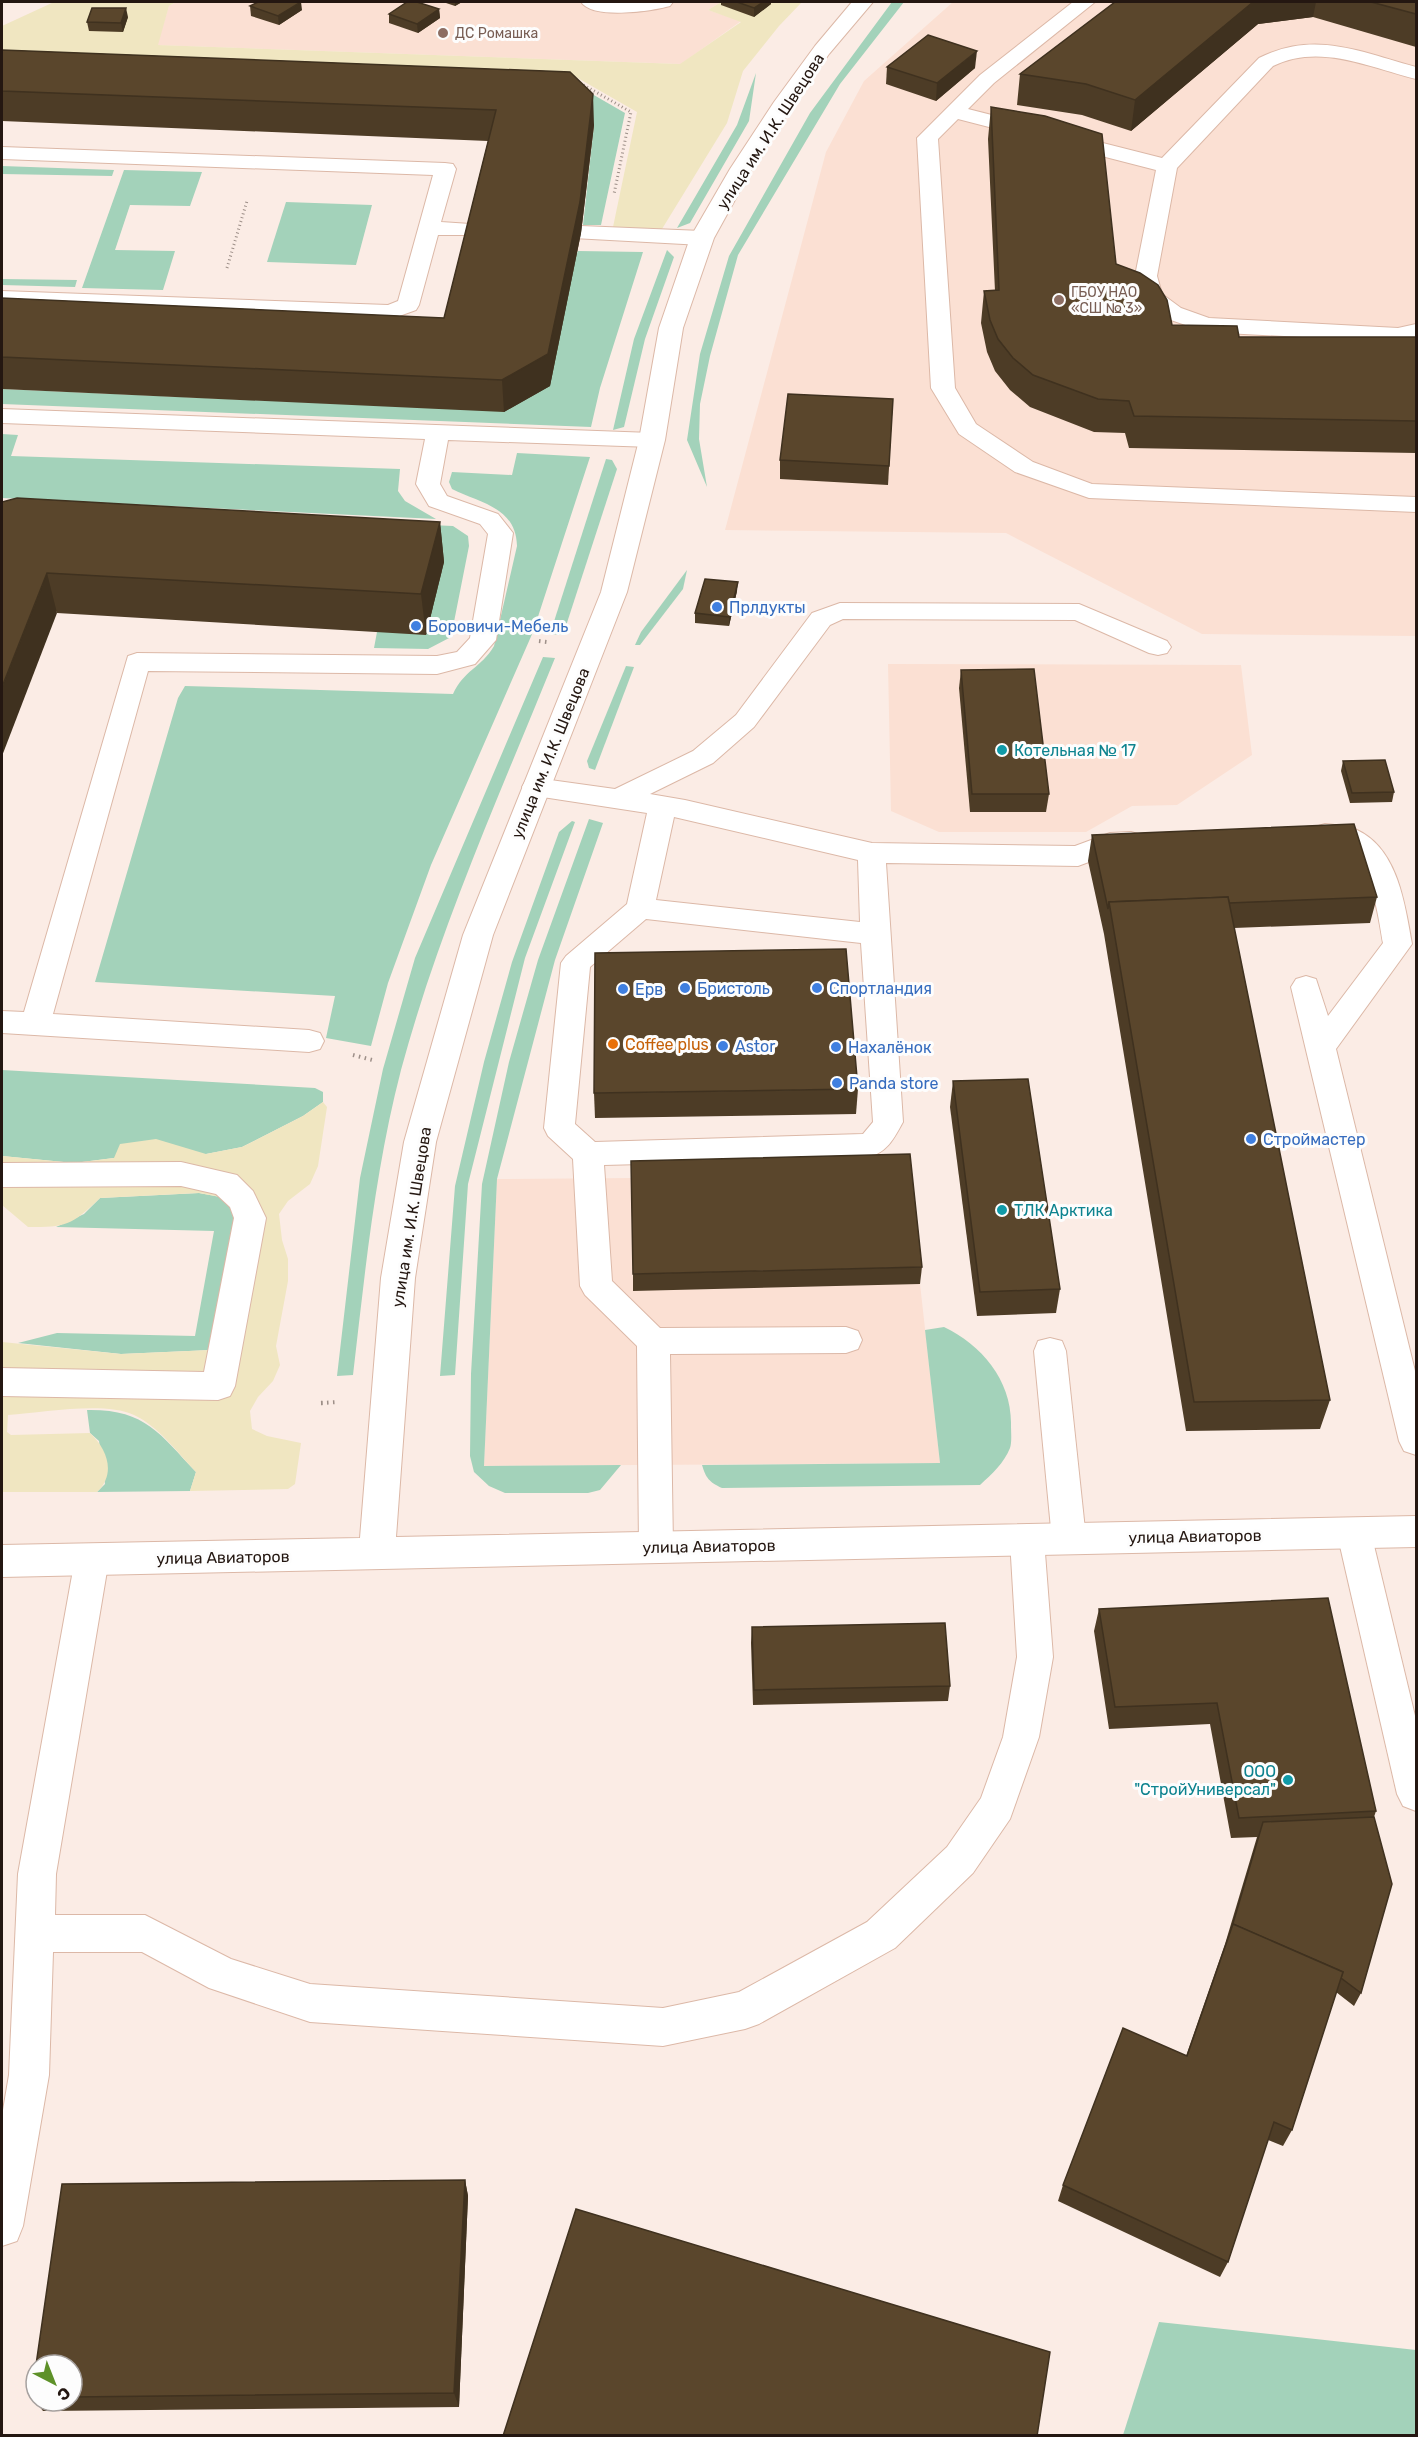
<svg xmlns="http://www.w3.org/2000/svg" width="1418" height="2437" viewBox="0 0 1418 2437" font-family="Rubik,sans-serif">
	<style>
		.built { fill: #fbe0d3 }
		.green { fill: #a3d2ba }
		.sand { fill: #f0e6c1 }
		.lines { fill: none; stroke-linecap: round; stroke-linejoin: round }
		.lane-casing { stroke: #dcb8a7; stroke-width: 2 }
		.secondary-casing { stroke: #dcb8a7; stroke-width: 2 }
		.path-far2 { stroke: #9d8f88; stroke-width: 3; stroke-dasharray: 1 3; stroke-linecap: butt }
		.path-far1 { stroke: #9d8f88; stroke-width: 4; stroke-dasharray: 1.5 4.5; stroke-linecap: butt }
		.path { stroke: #9d8f88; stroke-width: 4.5; stroke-dasharray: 1.5 5; stroke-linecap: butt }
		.lane { fill: #fff; fill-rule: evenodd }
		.secondary { fill: #fff; fill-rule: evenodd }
		.wall { fill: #4d3c26 }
		.shaded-wall { fill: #3f311f }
		.building { fill: #5a462c; stroke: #3f311f; stroke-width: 1.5 }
		.education-dot { fill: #8d6e63; stroke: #fdfdfd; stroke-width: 2 }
		.shop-dot { fill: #3f7fe0; stroke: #fdfdfd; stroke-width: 2 }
		.culture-dot { fill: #0f9aa8; stroke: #fdfdfd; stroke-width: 2 }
		.food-dot { fill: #e8710a; stroke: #fdfdfd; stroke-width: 2 }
		.labels { text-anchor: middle; stroke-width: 6; stroke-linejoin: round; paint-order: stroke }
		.far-education-label { font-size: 14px; fill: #785e54; stroke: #fdfdfd; text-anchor: start }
		.street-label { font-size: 16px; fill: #241711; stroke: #fdfdfd }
		.shop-label { font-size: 16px; fill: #366cbe; stroke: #fdfdfd; text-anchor: start }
		.culture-label { font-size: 16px; fill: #0d838f; stroke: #fdfdfd; text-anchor: start }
		.food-label { font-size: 16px; fill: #c56008; stroke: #fdfdfd; text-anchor: start }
	</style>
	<rect width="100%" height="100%" fill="#fbece5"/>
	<!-- built -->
	<g class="built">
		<path d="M176,2H721L708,10L741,21L681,64L157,45L169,6Z"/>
		<path d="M953,2H1416V636L1202,634L1006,533L725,530L826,152L864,81Z"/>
		<path d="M888,664L1241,665L1252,755L1177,805L1132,806L1086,832H939L891,811Z"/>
		<path d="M632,1178L920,1284L940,1463L484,1466L497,1179Z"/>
	</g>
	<!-- green -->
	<g class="green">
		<path d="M892,2H904L840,84L738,255L710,356L700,404L699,439L707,487L687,440L700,354L729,256L810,113Z"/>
		<path d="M756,73L749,121L690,223L677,228L737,125Z"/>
		<path d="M573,83L625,113L601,225H583L594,125Z"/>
		<path d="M2,166L114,170L112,176L2,174Z"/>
		<path d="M124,170L202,172L190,206L130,205L115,250L175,251L163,290L82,288Z"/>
		<path d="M286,202L372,205L356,265L267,262Z"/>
		<path d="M667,250L674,257L645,339L624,427L613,430L634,339Z"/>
		<path d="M578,251L643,252L600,388L591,427L2,404V389L504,411Z"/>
		<path d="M2,279L77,280L75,287L2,285Z"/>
		<path d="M2,434L18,435L11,456L400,469L398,491L405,501L436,519L2,498Z"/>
		<path d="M517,453L590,457L533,632L431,865L388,983L371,1046L326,1038L335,996L95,982L178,698L185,686L453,694C464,670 481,668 494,646L517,546C516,507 480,503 452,489L449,482L452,472L512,475Z"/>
		<path d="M606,459L612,460L617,469L563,635L550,634Z"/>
		<path d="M2,506L453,526L468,536L469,546L451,637L428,649L374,648L377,632Z"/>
		<path d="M687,570L683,589L640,645H635L641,632Z"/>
		<path d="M543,657L555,658C500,794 439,929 401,1070C375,1170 365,1272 353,1375L337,1376L360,1178L383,1069L415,958Z"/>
		<path d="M626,666L634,667L595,770L589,768L587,761Z"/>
		<path d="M589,819L603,823L555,960L497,1179L484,1466L621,1465L600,1490L588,1493H505L489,1486L474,1472L470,1456L471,1374L482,1184L509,1062L538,960Z"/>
		<path d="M572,821L575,822L525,958L468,1184L455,1375L440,1376L455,1186L484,1062L512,962L559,832Z"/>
		<path d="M2,1070L315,1088L323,1092V1102L303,1116L242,1147L206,1154L114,1158L74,1163L2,1156Z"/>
		<path d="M199,1193L231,1199L241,1225L211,1350L121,1354L18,1343L57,1333L195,1336L214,1231L56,1227L84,1214L100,1198Z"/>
		<path d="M944,1327C982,1345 1012,1381 1011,1425C1011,1432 1012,1442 1010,1448C1004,1463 992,1474 980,1485L722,1488C709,1482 706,1478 702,1465L940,1463L925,1330Z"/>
		<path d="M87,1410C145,1409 159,1433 196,1472L190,1491L97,1492L105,1484L99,1441L90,1433Z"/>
		<path d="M1159,2322L1416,2350V2435H1123Z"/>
	</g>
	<!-- sand -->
	<g class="sand">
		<path d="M54,2H176L169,6L158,45L680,64L741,22L708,10L721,2H802L779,26L743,71L727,123L662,229L613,227L637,112L576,77L2,59V26Z"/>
		<path d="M323,1102L327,1107L318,1166L310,1184L288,1201L279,1214L282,1240L288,1259V1281L276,1346L280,1365L273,1381L258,1397L250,1411L252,1429L267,1436L301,1443L295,1484L288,1489L190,1491L196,1472C178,1453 158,1426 134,1415C103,1401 43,1413 8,1415L7,1432L11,1435L90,1433C108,1450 116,1474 97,1492H2V1342L121,1354L211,1350L241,1225L231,1199L199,1193L100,1198C71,1226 66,1227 28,1227L2,1205V1156L74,1163L114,1158L120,1144L156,1139L206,1154L242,1147L303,1116Z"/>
	</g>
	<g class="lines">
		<defs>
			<g id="lane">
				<path d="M581,2H673L670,6C652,11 593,20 581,2Z"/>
				<path d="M1073,2H1095L994,83L968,109L1162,158L1259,58C1315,30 1360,52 1416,67V79C1369,67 1319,43 1273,66L1177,168L1157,276L1162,294L1181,308L1209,318L1398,328L1416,324V338L1398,342L1206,332L1165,318L1143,302L1135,276L1156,170L958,119L938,139L955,388L976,424L1033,462L1092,484L1416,497V512L1089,498L1015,472L959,434L931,388L917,138L980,75Z"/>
				<path d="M2,147L445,163L453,164L456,169L441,222L485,225L488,230L485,235H438L419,305L416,310L391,319L2,305V291L388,305L398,301L433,175L2,159Z"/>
				<path d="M581,226L702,231L710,233L713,238L710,243L702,245L573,238L570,233L573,228Z"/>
				<path d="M2,409L652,433L660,435L664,440L660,445L652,447L448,440L440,484L447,496L498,514L513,533L496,640L475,664L437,674L148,671L53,1014L309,1030L320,1033L324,1041L320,1049L309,1052L2,1033V1011L24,1012L128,656L137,653L437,656L457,652L470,638L488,534L480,524L429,506L416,484L425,439L2,423Z"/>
				<path d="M840,603L1079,604L1167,641L1171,647L1167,653L1158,655L1149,653L1075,620L843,619L830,625L754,727L713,763L650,794L685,800L872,843L1075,846L1110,833L1131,832L1141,835L1145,842L1141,849L1113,853L1078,866L886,863L903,1122C893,1140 888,1151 868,1158L604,1165L612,1281L660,1328L846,1327L858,1331L862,1340L858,1349L846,1353L670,1354L673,1547L668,1558L656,1562L644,1558L639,1547L637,1346L585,1295L580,1286L573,1159L548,1136L544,1128L561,963L566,956L627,904L647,813L536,796L526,794L522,787L526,780L536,778L615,789L693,751L736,715L812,613ZM674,817L858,860L860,922L656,900ZM646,919L861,943L873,1122L863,1134L595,1142L575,1124L590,967Z"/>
				<path d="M1325,824C1336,825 1347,825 1357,830C1398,849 1405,905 1412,944L1336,1049L1416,1375V1455L1404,1451L1399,1441L1291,987L1296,979L1306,976L1316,979L1328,1016L1383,943C1378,915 1371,853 1338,845C1331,842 1323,843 1315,841L1311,834L1315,827Z"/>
				<path d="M181,1162L237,1175L253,1191L266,1218L235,1386L230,1396L218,1400L2,1396V1368L204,1372L234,1218L230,1207L216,1194L181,1186L2,1187V1163Z"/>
				<path d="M1050,1338L1062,1341L1066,1351L1086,1539L1081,1550L1069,1554L1057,1550L1052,1539L1034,1351L1038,1341Z"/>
				<path d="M1354,1518L1366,1522L1371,1533L1416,1720V1811L1403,1806L1397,1794L1337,1533L1342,1522Z"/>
				<path d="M1027,1525L1039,1529L1044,1540L1053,1657L1039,1737L1010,1819L973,1873L895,1948L759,2024L745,2029L663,2046L310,2022L209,1988L142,1952H53L49,2075L23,2226L17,2241L2,2246V2116L9,2075L18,1874L75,1559L80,1548L92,1544L104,1548L109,1559L56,1874L55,1915H145L231,1959L310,1984L663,2008L739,1992L867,1922L947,1847L981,1798L1003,1737L1017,1657L1010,1540L1015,1529Z"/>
			</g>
			<path id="secondary" d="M852,2H873L829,54L795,103L752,169L714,238L683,328L665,440L627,592L493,935L436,1142L415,1278L396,1537L1416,1516V1547L2,1577V1545L360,1538L381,1278L404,1142L463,935L601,592L639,440L659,328L690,238L730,169L774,102L815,46Z"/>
		</defs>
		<!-- lane casing -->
		<use href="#lane" class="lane-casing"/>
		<!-- secondary casing -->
		<use href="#secondary" class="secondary-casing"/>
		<!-- path-far2 -->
		<g class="path-far2">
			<path d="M580,83L631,112L614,194"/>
			<path d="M227,268L247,201"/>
		</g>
		<!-- path-far1 -->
		<g class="path-far1">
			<path d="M539,641L547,642"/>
			<path d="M353,1055L376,1061"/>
			<path d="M321,1403L338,1402"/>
		</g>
		<!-- path -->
		<path class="path" d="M321,1403H324"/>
		<!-- lane -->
		<use href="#lane" class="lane"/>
		<!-- secondary -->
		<use href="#secondary" class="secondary"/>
	</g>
	<!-- wall -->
	<g class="wall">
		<path d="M443,2H462L455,6Z"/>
		<path d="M721,2H771V4L754,17L721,5Z"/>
		<path d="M1115,2H1416V47L1313,17L1258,24L1131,131L1082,115L1017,105L1020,74Z"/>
		<path d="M250,6L302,10L279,25L251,16Z"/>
		<path d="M439,9L440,18L418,33L389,23V14Z"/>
		<path d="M128,17L123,32L89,31L87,22Z"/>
		<path d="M2,50L570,72L594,125L581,233L550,386L504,412L2,389V298L444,318L488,141L2,121Z"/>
		<path d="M887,67L975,68L936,101L886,84Z"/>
		<path d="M991,107L1116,264L1172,325L1239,337H1416V453L1129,448L1125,433L1094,432L1030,407L1010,390L995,371L987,352L981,323L984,291H995L988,139Z"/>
		<path d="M893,399L888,485L780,479V460Z"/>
		<path d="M2,502L440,522L444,562L426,635L57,613Z"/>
		<path d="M737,591L729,626L695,623V613Z"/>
		<path d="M961,670L1049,794L1046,812H970L959,688Z"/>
		<path d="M1343,761L1394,792L1392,802L1350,803L1341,771Z"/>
		<path d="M1092,835L1377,897L1370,923L1234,928L1330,1400L1320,1429L1186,1431L1104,934L1088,861Z"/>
		<path d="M953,1081L1060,1289L1056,1313L977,1316L950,1107Z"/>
		<path d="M858,1089L856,1114L595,1118L594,1093Z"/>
		<path d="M922,1267L920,1284L633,1291V1274Z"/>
		<path d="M1099,1609L1376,1811L1374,1817L1361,1993L1354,2006L1336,1992L1292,2130L1283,2146L1268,2140L1228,2262L1220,2277L1058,2201L1063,2185L1186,2056L1225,1944L1257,1837L1231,1838L1210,1724L1109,1729L1094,1631Z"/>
		<path d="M752,1627L950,1686L948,1701L753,1705L751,1643Z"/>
		<path d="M465,2180L468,2196L459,2407L43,2411L32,2397L36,2368V2401H72V2365Z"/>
	</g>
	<!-- shaded-wall -->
	<g class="shaded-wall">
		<path d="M301,2L302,10L279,25L278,16Z"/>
		<path d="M455,2H462L455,6Z"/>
		<path d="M763,2H771V4L754,17V8Z"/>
		<path d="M1253,2H1316L1313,17L1258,24L1131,131L1135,100Z"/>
		<path d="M126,8L128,17L123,32L121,23Z"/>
		<path d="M439,9L440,18L418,33L417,24Z"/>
		<path d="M977,51L975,68L936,101L937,83Z"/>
		<path d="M593,94L594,125L581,233L550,386L504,412L502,380Z"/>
		<path d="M440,522L444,562L426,635L421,594Z"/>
		<path d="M47,573L57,613L2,756V687Z"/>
		<path d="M738,582L737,591L729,626V617Z"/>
		<path d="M465,2180L468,2196L459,2407L454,2393Z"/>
	</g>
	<!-- building -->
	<g class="building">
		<path d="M258,2H301L278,16L250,6Z"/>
		<path d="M407,2H417L439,9L417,24L389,14Z"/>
		<path d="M737,2H763L754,8Z"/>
		<path d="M1115,2H1253L1135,100L1086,84L1020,74Z"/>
		<path d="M1371,2H1416V14Z"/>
		<path d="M92,8H126L121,23L87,22Z"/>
		<path d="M928,35L977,51L937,83L887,67Z"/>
		<path d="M2,50L570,72L593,94L580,202L548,354L502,380L2,357V298L444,318L496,110L2,91Z"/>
		<path d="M991,107L1045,116L1102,134L1116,264L1140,273L1158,285L1167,300L1172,325L1237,326L1239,337H1416V421L1134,416L1129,401L1098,399L1033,375L1013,358L998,339L990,320L984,291L999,290Z"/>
		<path d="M788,394L893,399L889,466L780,460Z"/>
		<path d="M17,498L440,522L421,594L47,573L2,687V502Z"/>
		<path d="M705,579L738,582L729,617L695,613Z"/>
		<path d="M1034,669L1049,794H972L961,670Z"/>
		<path d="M1385,760L1394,792L1352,793L1343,761Z"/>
		<path d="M1354,824L1377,897L1229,903L1228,897L1109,902L1108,909L1092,835Z"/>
		<path d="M1228,897L1330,1400L1194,1402L1109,902Z"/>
		<path d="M846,949L858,1089L594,1093L595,953Z"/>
		<path d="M1028,1079L1060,1289L980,1292L953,1081Z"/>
		<path d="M910,1154L922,1267L633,1274L631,1161Z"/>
		<path d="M1328,1598L1376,1811L1239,1818L1217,1703L1115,1707L1099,1609Z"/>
		<path d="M945,1623L950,1686L754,1690L752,1627Z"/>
		<path d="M1374,1817L1392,1884L1361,1993L1341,1978L1343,1972L1233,1924L1231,1930L1263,1822Z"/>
		<path d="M1233,1924L1343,1972L1292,2130L1274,2122L1228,2262L1063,2185L1123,2028L1187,2056Z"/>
		<path d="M465,2180L454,2393L72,2397V2365H36L62,2184Z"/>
		<path d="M576,2209L1050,2352L1037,2436H503Z"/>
		<path d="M36,2368V2397H32Z"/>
	</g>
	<!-- markers -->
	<g class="education-dot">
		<circle cx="443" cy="33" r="6"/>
		<circle cx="1059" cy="300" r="6"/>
	</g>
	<g class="shop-dot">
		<circle cx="717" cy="607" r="6"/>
		<circle cx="416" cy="626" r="6"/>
		<circle cx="685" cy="988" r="6"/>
		<circle cx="817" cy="988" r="6"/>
		<circle cx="623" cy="989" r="6"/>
		<circle cx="723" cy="1046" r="6"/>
		<circle cx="836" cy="1047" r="6"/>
		<circle cx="837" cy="1083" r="6"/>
		<circle cx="1251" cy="1139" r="6"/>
	</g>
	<g class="culture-dot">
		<circle cx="1002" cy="750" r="6"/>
		<circle cx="1002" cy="1210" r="6"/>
		<circle cx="1288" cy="1780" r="6"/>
	</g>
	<circle class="food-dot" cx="613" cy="1044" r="6"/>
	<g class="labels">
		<!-- far-education labels -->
		<g class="far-education-label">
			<text x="455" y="38">ДС Ромашка</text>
			<text x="1071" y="297">ГБОУ НАО<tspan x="1071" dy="16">«СШ № 3»</tspan></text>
		</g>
		<!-- street labels -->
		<g class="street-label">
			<text transform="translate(770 131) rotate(-57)" y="6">улица им. И.К. Швецова</text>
			<text transform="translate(550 753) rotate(-68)" y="6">улица им. И.К. Швецова</text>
			<text transform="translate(411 1217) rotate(-81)" y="6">улица им. И.К. Швецова</text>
			<text transform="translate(1195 1536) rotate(-1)" y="6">улица Авиаторов</text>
			<text transform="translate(709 1546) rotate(-1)" y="6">улица Авиаторов</text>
			<text transform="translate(223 1557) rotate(-1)" y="6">улица Авиаторов</text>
		</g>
		<!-- shop labels -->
		<g class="shop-label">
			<text x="729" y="613">Прлдукты</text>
			<text x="428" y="632">Боровичи-Мебель</text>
			<text x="697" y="994">Бристоль</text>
			<text x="829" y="994">Спортландия</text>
			<text x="635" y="995">Ерв</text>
			<text x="735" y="1052">Astor</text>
			<text x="848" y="1053">Нахалёнок</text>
			<text x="849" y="1089">Panda store</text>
			<text x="1263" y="1145">Строймастер</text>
		</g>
		<!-- culture labels -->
		<g class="culture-label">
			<text x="1014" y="756">Котельная № 17</text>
			<text x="1014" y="1216">ТЛК Арктика</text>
			<text x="1276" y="1777" text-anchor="end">ООО<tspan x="1276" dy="18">"СтройУниверсал"</tspan></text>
		</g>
		<!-- food labels -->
		<g class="food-label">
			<text x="625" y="1050">Coffee plus</text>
		</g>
	</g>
	<!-- border -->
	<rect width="1418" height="2437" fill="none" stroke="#241711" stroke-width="6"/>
	<!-- north arrow -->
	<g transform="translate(54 2383) rotate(138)"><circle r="28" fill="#fdfdfd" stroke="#a6a19f" stroke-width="1.5"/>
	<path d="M0-4.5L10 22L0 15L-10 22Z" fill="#5e9129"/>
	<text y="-9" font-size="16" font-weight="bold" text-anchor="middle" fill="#241711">С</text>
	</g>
</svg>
